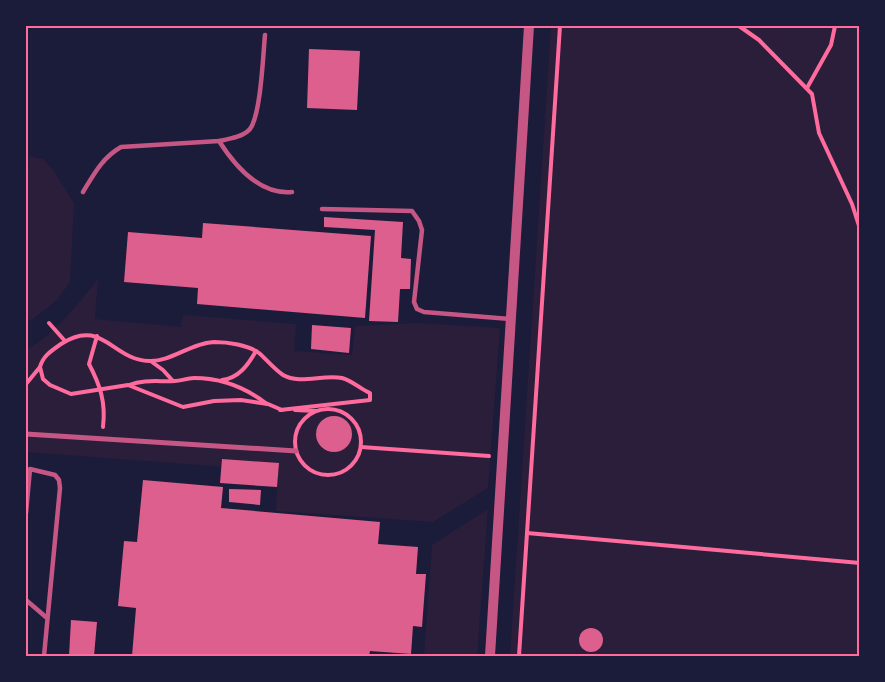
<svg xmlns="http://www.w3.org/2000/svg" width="885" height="682" viewBox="0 0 885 682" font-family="Figtree,sans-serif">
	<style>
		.green { fill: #2a1e3b }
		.building { fill: #dd5f8e }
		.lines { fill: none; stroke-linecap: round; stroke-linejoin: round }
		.path { stroke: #ff6b9d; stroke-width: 4 }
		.service { stroke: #c65784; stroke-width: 4.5 }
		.pedestrian { stroke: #c65784; stroke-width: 5 }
		.tertiary { stroke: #c65784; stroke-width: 10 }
		.neatline { fill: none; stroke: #ff6b9d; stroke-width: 2 }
	</style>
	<rect width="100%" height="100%" fill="#1b1b3a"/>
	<!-- green -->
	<g class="green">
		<path d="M551,26H859V656H510Z"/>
		<path d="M29,156L43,159L53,170L74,203L70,282L57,300L33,319L26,321V201Z"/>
		<path d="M98,279L95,319L181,327L183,315L296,324L294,351L352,355L355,326L419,323L500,328L488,488L433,522L276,511L278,471L26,452V350C55,334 78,304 98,279Z"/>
		<path d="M488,509L477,656H424L432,545Z"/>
	</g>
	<!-- building -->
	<g class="building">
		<path d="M309,49L360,51L357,110L307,108Z"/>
		<path d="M324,217L403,222L401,258L411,259L410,289H400L398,322L369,321L375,230L324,227Z"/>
		<path d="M203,223L371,236L365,318L197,304L198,288L124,282L128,232L202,238Z"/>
		<path d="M312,325L351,328L349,353L311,349Z"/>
		<circle cx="334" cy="434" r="18"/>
		<path d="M222,459L279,463L277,487L220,483Z"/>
		<path d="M143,480L223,487L221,508L380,522L378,544L418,547L416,574H426L422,627L413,626L411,654L370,651L369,656H132L136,608L118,606L124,541L137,542Z"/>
		<path d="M229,489L261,490L260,505L229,502Z"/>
		<path d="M71,620L97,622L94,656H69Z"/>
		<circle cx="591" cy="640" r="12"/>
	</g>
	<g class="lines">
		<!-- path -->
		<g class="path">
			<path d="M739,26L759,40L812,94L819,133L852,204L860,229"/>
			<path d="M807,88L831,45L835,26"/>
			<path d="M49,323L65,341"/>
			<path d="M97,336L89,364C100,385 106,402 103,427"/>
			<path d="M152,362L163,370L173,381"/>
			<path d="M40,367C43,356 51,351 61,344C102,317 112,360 149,361C171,362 191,343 214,342C228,342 248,345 259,353C267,360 274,369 283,375C300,385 323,374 342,378C353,381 360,389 370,393V400L280,410"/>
			<path d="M222,380C239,378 248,365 256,351"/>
			<path d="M26,384L40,367L43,379L50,385L71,394L128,385L183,407L214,401L241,400L268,404L282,410"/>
			<path d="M129,385C145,379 159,382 175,381C181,381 187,378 194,378C222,378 245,387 267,404"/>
			<circle cx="328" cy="442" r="33"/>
			<path d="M295,410L316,411"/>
			<path d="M361,447L489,456"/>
			<path d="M527,533L860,563"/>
			<path d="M519,656L560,26"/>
		</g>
		<!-- service -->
		<g class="service">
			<path d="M219,141C235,166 260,195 292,192"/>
			<path d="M83,192C94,174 102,158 121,147L219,141C229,139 243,137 250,129C261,114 263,55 265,35"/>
			<path d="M322,209L412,211L419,221L422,230L414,302L417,309L424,312L511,319"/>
			<path d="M26,513L30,469L55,475L59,480L60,488L44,656"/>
			<path d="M26,600L47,618"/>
		</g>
		<!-- pedestrian -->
		<path class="pedestrian" d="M26,434L296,451"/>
		<!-- tertiary -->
		<path class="tertiary" d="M490,656L529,26"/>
	</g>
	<!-- border -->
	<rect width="885" height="682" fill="none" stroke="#1b1b3a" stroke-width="54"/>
	<rect x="27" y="27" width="831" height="628" class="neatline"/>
</svg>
